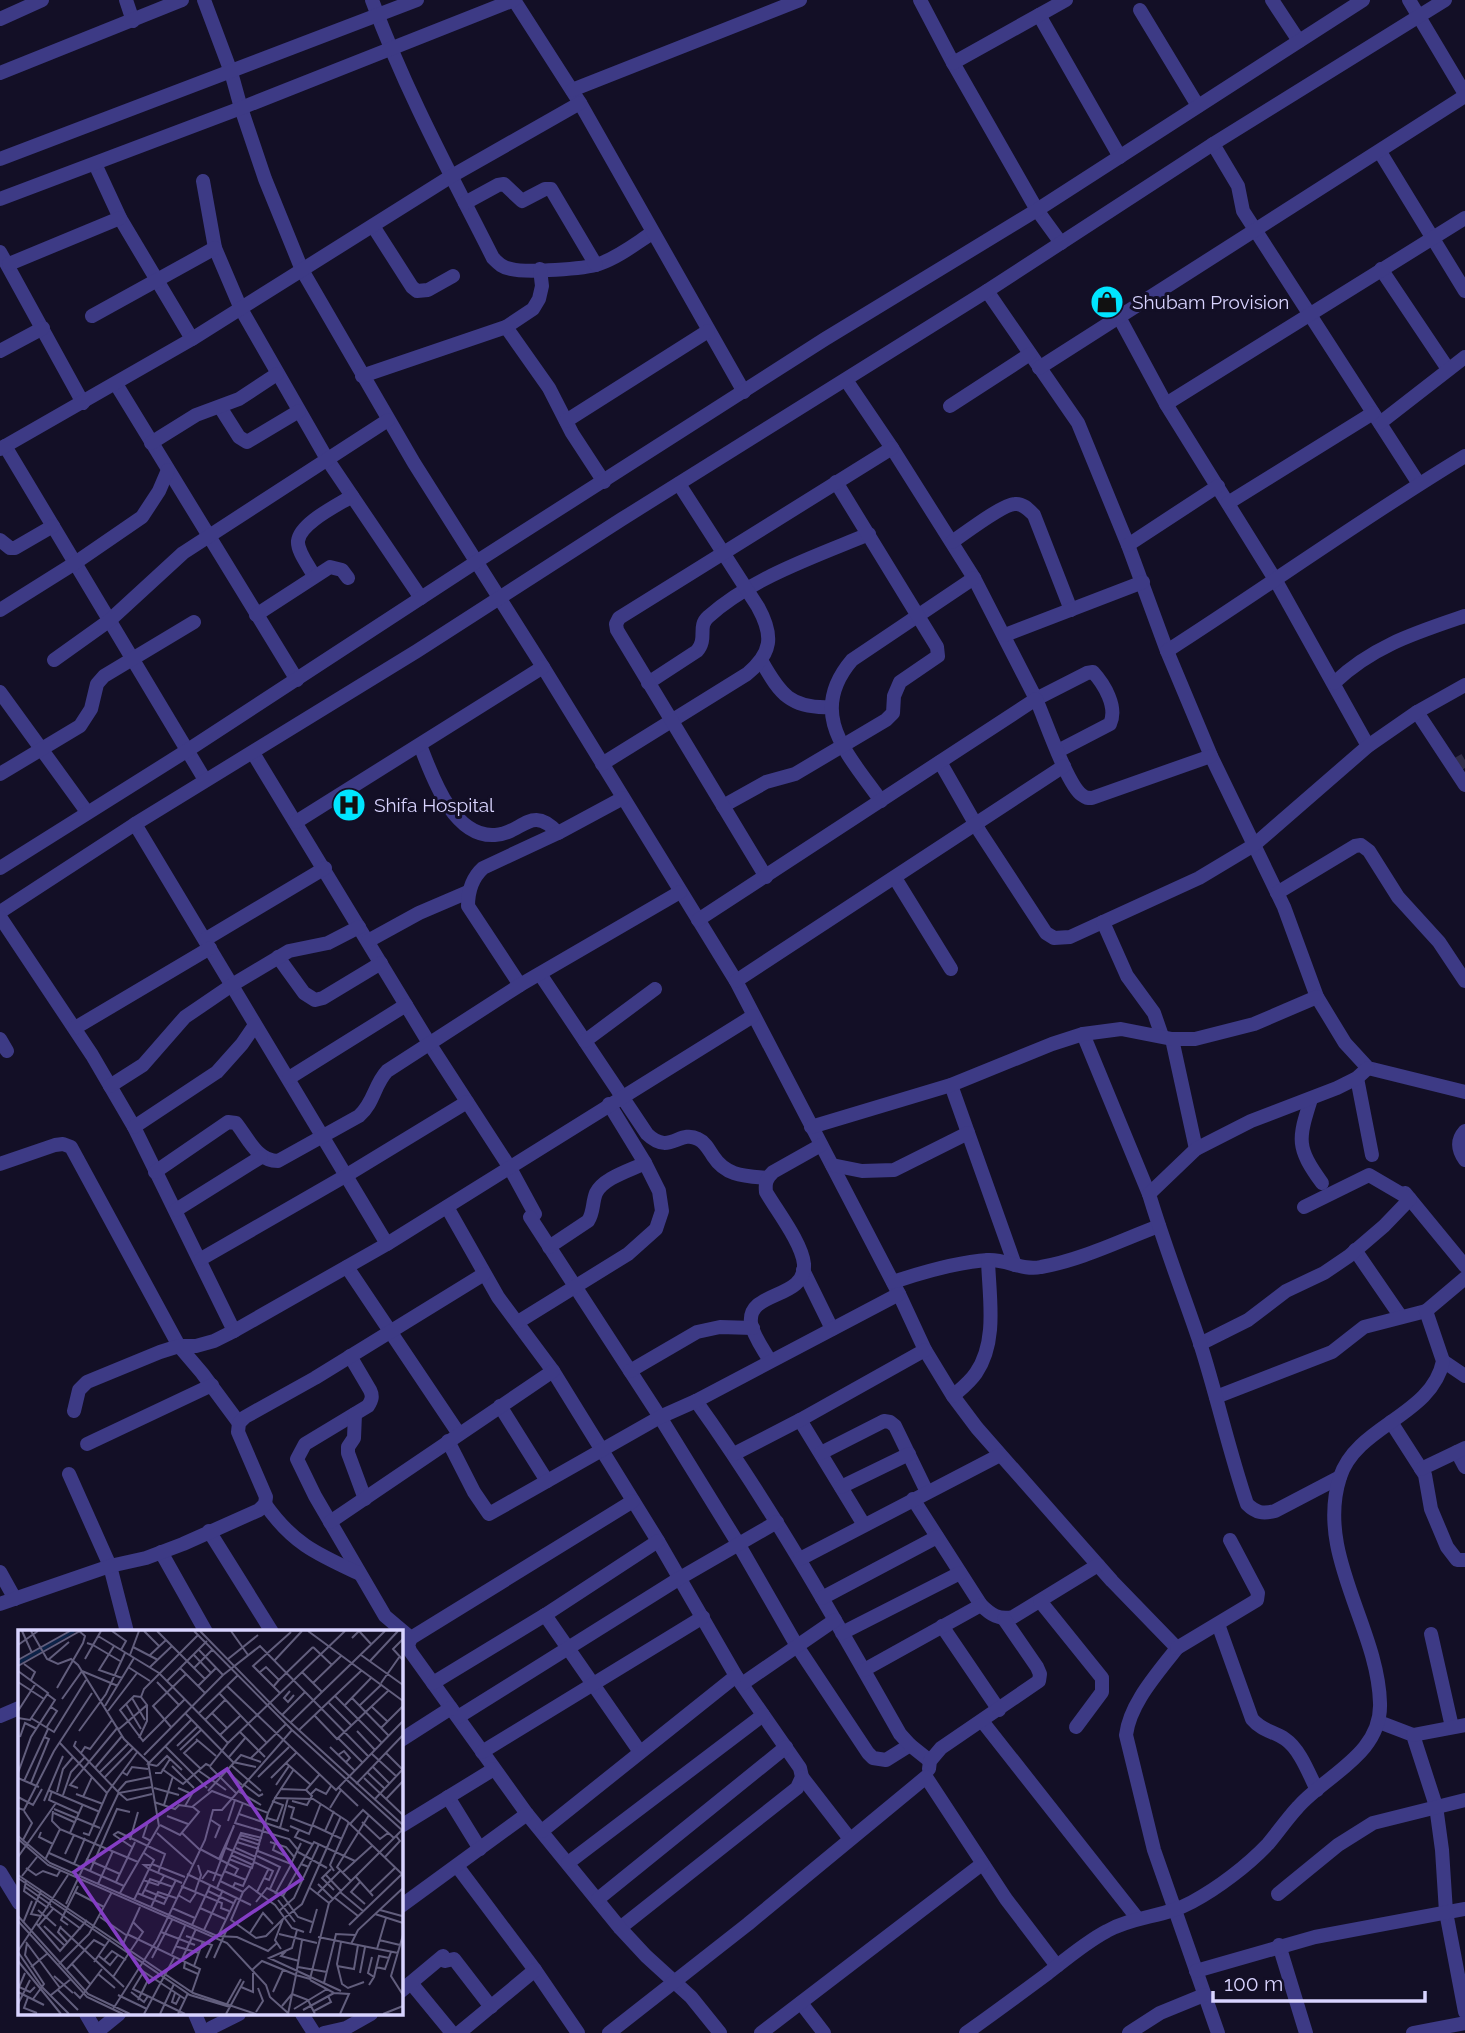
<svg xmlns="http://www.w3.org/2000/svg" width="1465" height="2033" viewBox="0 0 1465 2033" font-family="Raleway,sans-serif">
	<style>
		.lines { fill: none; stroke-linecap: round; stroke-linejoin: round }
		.minor-tunnel { stroke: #312d47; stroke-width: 14; stroke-dasharray: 14 7; stroke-linecap: butt }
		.minor { stroke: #3d3a85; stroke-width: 14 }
		.labels { text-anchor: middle; stroke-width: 6; stroke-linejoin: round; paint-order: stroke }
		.poi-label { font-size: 19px; fill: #d9d4ff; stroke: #130f26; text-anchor: start }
		.inset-river { fill: none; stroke: #0c2248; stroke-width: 3.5 }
		.inset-road { fill: none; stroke: #625e7d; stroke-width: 2 }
		.view { fill: #843dc5; fill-opacity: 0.15; stroke: #843dc5; stroke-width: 3.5 }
		.inset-edge { fill: none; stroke: #d9d4ff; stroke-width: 3.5 }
	</style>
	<rect width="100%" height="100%" fill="#130f26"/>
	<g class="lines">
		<!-- minor-tunnel -->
		<path class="minor-tunnel" d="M1453,767L1465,760"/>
		<!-- minor -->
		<g class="minor">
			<path d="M126,0L133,21"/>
			<path d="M204,0L231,72L241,108L265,179L302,270L414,463L543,667L736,981L899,1294L925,1350L953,1396L977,1428L1112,1581L1177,1648C1158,1673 1130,1703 1126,1735L1154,1850L1218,2033"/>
			<path d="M372,0C405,90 450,173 493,258C499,264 503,268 511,269C526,273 585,269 599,264C619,257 635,244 652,233"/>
			<path d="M514,0L580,103L744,392"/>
			<path d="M920,0L952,61L1037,210L1061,243"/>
			<path d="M1272,0L1299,41"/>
			<path d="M1409,0L1465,94"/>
			<path d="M1140,10L1198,106"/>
			<path d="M1039,15L1120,157"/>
			<path d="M0,19L42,0"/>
			<path d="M953,63L1066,0"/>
			<path d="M0,73L182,0"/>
			<path d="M572,90L800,0"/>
			<path d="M1213,144L1238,186L1243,211L1419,484"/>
			<path d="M1380,152L1465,291"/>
			<path d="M0,159L417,0"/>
			<path d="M95,164L120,218L192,339"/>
			<path d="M203,181L215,248L241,309L327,459L421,598"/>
			<path d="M0,199L241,108L514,0"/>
			<path d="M465,203L498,185L504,184L522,201L545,189H551L596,265"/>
			<path d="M373,226L412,287L417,291L428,290L453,276"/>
			<path d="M0,252L83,403"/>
			<path d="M9,264L120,218"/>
			<path d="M1381,269L1448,369"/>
			<path d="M987,291L1078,423L1128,545L1167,651L1211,756L1284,907L1317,997L1345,1043L1368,1068L1465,1092"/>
			<path d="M92,316L215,248"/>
			<path d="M1119,317L1166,404L1276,581L1368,746"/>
			<path d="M506,327L549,388L572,433L604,482"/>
			<path d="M0,351L43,328"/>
			<path d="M1039,368L1465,96"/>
			<path d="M362,376L506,327L533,309L539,299L542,286L540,269"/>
			<path d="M846,380L892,448L974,578L1036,699L1087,673L1093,672C1104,684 1118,707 1110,724L1058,751"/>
			<path d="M116,384L297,680"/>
			<path d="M1166,404L1465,218"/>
			<path d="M950,406L1030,354"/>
			<path d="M220,407L239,437L247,442L299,411"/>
			<path d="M566,421L708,331"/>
			<path d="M1380,423L1465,357"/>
			<path d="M151,443L196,415L239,399L277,374"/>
			<path d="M5,446L205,780"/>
			<path d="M0,449L192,339L450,177L580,103"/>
			<path d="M1228,503L1373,413"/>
			<path d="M0,540L10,548H15L53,526"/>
			<path d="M952,542C964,534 1003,504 1015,504C1023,503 1029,510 1034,515L1071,610"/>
			<path d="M1128,545L1218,486"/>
			<path d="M314,576C309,566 297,551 298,541C300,523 338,505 352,496"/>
			<path d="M0,610L75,563L142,517L159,491L168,470"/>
			<path d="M256,615L330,567L342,570L348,578"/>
			<path d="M1005,635L1143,582"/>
			<path d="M1167,651C1267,587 1364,517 1465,456"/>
			<path d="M54,660L110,620L183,553L388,420"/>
			<path d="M762,662C780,694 791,709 831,707"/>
			<path d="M648,683L697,651C708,638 697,627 708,617C751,578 816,556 869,534"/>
			<path d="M1334,683C1373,646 1415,633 1465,616"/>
			<path d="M0,692L87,812"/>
			<path d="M1417,712L1465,785"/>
			<path d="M420,745C432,776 453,838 495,835C522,834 531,803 558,833"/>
			<path d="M253,753L429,1043L510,1168L535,1214"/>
			<path d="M940,762L980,832L1046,933L1054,938L1070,937L1199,878L1254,845L1368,746L1417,712L1465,685"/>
			<path d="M602,764L747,674C772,653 774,636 758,607L679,484"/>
			<path d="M0,774L80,726L91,709L97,684L104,676L194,622"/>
			<path d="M881,801C848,754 806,714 852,660L974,578"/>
			<path d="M723,806L766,782L795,774L886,720L893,713L894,696L900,682L938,656L937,647L836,482"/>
			<path d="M296,822L543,667"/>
			<path d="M135,824L387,1244"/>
			<path d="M0,868L188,750L476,562L825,339L1037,210L1363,0"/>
			<path d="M766,877L617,630L616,624L619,618L892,448"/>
			<path d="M895,878L951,969"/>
			<path d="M1277,893L1355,846L1361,845L1369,851L1398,897L1439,942L1465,981"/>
			<path d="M0,912L135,824L417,651L622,519L987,291L1213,144L1445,0"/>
			<path d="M0,917L92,1055L134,1127L234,1331"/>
			<path d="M698,920L1036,699C1045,719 1067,785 1082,795C1086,798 1087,798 1092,798L1211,756"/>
			<path d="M1103,922L1127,976L1154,1013L1162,1036"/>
			<path d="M206,939L325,868"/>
			<path d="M368,941L419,913L468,892"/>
			<path d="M278,957L304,993L315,1000L323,998L381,963"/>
			<path d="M540,974L647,1134C670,1156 679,1129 698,1139C705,1142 709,1150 713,1156C726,1176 744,1176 767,1178"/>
			<path d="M736,981L1064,766"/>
			<path d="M520,985L468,906C468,890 472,878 483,868L558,833L623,798"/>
			<path d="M75,1028L210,948"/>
			<path d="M1083,1034L1149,1194"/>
			<path d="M0,1039L7,1051"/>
			<path d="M1172,1039L1196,1149"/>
			<path d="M585,1041L655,989"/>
			<path d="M289,1078L406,1005"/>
			<path d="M1357,1078L1372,1155"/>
			<path d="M951,1085L1015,1265"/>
			<path d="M110,1086L143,1065L185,1017L232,985L289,951L328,943L359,927"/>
			<path d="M1311,1099C1298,1140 1296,1147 1322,1183"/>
			<path d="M134,1127L217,1072L242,1044L255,1025"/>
			<path d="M811,1127L951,1085L1052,1044L1083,1034L1121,1029L1172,1039H1195L1254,1024L1317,997"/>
			<path d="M1465,1131C1456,1141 1458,1150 1465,1160"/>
			<path d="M0,1164L55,1145L63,1144L71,1147L179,1346L202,1373L239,1423"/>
			<path d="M832,1165L862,1171L894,1170L968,1133"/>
			<path d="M155,1172L228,1122L236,1123C248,1138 257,1161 278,1161L359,1116C374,1103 374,1085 387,1071L520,985L680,892"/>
			<path d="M1405,1193L1465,1266"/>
			<path d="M447,1207L498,1297L553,1371L658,1541L736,1676L800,1768L802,1777L797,1788L620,1928"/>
			<path d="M176,1210L261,1157"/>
			<path d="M530,1217L660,1417L739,1545L797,1646L868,1753L873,1758L886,1760L910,1745"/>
			<path d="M549,1247L588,1221C594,1212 592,1203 596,1193C603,1178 631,1170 645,1163"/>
			<path d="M1355,1250L1401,1317"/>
			<path d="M201,1259L347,1175L467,1102"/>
			<path d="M347,1267L459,1434"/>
			<path d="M803,1270L832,1329"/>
			<path d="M893,1282C923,1272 956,1262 988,1260C1007,1259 1022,1271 1041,1267C1082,1260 1121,1240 1159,1226"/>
			<path d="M518,1322L628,1254L656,1229L662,1211L659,1191L645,1163L609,1104"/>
			<path d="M1200,1344L1248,1320L1286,1291L1324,1273L1349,1256L1384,1226L1410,1199L1369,1175L1304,1207"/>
			<path d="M350,1356L370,1390C373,1396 372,1400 368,1406L305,1444L297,1459L315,1496L385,1616L411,1638"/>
			<path d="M770,1361C764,1350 753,1336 751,1323C747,1290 806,1300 804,1264C802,1243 777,1211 766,1192C765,1183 766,1179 773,1172L821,1145"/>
			<path d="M1443,1361L1465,1376"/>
			<path d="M630,1371L697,1332L720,1327L753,1328"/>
			<path d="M953,1396C961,1389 970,1382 976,1373C998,1341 989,1296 988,1260"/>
			<path d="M1216,1397L1332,1352L1364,1327L1426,1311"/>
			<path d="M696,1401C772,1507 836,1621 900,1734L910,1745L930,1761"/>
			<path d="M500,1406L547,1481"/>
			<path d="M74,1411L79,1390L87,1382L160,1352L179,1346H196L214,1341L234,1331L387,1244L753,1016"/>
			<path d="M355,1414L354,1438L348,1447V1453L365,1499"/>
			<path d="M800,1420L864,1525"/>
			<path d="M1391,1422L1425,1475L1431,1509L1447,1547L1457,1560H1465"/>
			<path d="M448,1441L474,1492L489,1514L660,1417L696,1401L899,1294"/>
			<path d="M87,1444L212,1385"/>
			<path d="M1457,1452L1465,1467"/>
			<path d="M821,1453L884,1421L890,1422L895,1426L927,1492"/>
			<path d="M734,1454L800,1420L925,1350"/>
			<path d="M1421,1469L1465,1448"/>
			<path d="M69,1474L110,1566L127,1632"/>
			<path d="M1340,1477L1275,1511C1263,1514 1256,1513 1247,1504C1229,1451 1217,1396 1200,1343C1183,1293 1164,1244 1149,1194L1196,1149L1251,1121L1337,1088L1357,1078L1368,1068"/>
			<path d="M841,1487L909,1454"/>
			<path d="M913,1499L981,1605C991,1615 999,1620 1013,1617L1098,1565"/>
			<path d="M633,1501L411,1638L408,1645L410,1651L527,1814L620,1928L646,1956L691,1997L720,2033"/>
			<path d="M265,1504C293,1544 317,1554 360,1574"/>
			<path d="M330,1522L553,1371"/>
			<path d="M209,1531L272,1632"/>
			<path d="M161,1552L206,1632"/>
			<path d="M800,1559L1000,1455"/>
			<path d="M0,1572L15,1599"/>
			<path d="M822,1598L937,1537"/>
			<path d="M1040,1601L1102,1678V1692L1076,1727"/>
			<path d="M0,1604L110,1566L146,1558L183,1544L259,1510L265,1504L266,1497L238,1432L239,1423L245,1417L315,1378L484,1274"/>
			<path d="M545,1615L640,1752"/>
			<path d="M1218,1624L1252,1719C1262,1731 1273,1731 1285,1739C1300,1749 1309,1774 1317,1790"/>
			<path d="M942,1626L999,1710"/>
			<path d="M842,1633L960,1573"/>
			<path d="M1431,1634L1452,1727"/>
			<path d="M1177,1648L1257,1600L1258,1593L1230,1540"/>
			<path d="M864,1670L981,1605"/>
			<path d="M433,1683L545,1615L658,1541"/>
			<path d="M742,1684L835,1620"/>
			<path d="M0,1716L19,1708"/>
			<path d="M458,1717L680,1578L777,1522"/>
			<path d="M982,1721L1138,1919"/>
			<path d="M1379,1722L1413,1735L1436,1806L1442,1850L1446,1912L1465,2012"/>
			<path d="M1413,1735L1465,1725"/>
			<path d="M401,1740L451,1708"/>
			<path d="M482,1752L703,1617"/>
			<path d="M929,1769L930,1761L941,1748L1039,1681L1040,1674L1037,1667L1004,1619"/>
			<path d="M802,1777L850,1839"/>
			<path d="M448,1797L480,1849"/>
			<path d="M401,1826L494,1769"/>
			<path d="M542,1831L736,1676"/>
			<path d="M568,1863L763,1715"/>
			<path d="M457,1866L535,1970L578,2033"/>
			<path d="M0,1872L19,1903"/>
			<path d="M1278,1894L1338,1845L1373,1823L1465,1800"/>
			<path d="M598,1899L786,1747"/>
			<path d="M401,1906L527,1814"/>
			<path d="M1279,1945L1306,2033"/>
			<path d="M1196,1971L1315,1937L1465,1909"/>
			<path d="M411,1983L452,2033"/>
			<path d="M401,1991L443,1956L445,1961L454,1959L491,2007"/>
			<path d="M801,2003L824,2033"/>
			<path d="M86,2014L97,2033"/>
			<path d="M195,2014L203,2033"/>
			<path d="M302,2014L314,2033"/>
			<path d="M97,2032L119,2014"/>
			<path d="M207,2033L211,2028L239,2014"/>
			<path d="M324,2033L346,2028L371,2014"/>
			<path d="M459,2033L535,1970"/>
			<path d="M609,2033L748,1924L926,1777L1006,1899L1057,1966"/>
			<path d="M761,2033L982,1864"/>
			<path d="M966,2033C993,2014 1020,1994 1047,1974C1066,1959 1086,1942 1107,1931C1134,1916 1165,1917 1192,1902C1218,1888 1247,1866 1268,1844C1278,1832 1287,1819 1298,1807C1326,1775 1382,1754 1380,1703C1378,1627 1315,1554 1340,1477C1357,1425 1432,1416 1443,1361L1426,1311L1465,1278"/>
			<path d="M1129,2033L1160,2013L1204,1995"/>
			<path d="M1413,2033L1465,2023"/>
		</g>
	</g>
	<!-- icons -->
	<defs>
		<symbol id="shop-disc" viewBox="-11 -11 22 22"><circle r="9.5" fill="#00e5ff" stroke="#130f26"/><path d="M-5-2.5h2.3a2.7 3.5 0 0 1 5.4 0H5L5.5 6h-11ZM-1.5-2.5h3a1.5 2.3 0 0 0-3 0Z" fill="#111"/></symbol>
		<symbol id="hospital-disc" viewBox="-11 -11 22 22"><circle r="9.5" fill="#00e5ff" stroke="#130f26"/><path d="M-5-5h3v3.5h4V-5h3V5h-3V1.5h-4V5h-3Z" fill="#111"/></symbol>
	</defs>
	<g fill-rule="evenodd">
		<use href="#shop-disc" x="1088" y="283" width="38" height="38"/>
		<use href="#hospital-disc" x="330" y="786" width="38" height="38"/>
	</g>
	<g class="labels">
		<!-- poi labels -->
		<g class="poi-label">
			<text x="1132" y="309">Shubam Provision</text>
			<text x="374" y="812">Shifa Hospital</text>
		</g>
	</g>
	<!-- overview -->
	<g transform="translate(18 1630)">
		<rect width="385" height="385" fill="#130f26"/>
		<path class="inset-river" d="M0,33L56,1"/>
		<path class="inset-road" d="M4,1L14,23M13,1L29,29L40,34L53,29L60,35L106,109L130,132L141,196L102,263M83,1L75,15L102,31M94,1L108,11L103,20M126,1L141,16M139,1L187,49M176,1L274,100L385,201M182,1L261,82L385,195M213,1L230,25M290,1L385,71M80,6L141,43L210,113M334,8L341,1L353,14M385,9L375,19L385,30M0,15L20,1M96,16L81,40L104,48M115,17L140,30M295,17L314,35M180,19L205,45M175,24L193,43M112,25L121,1M132,25L148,10M343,25L385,55M67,29L75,15L69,13M210,29L240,5M0,30L52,1M30,30L51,12M256,31L284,1M352,31L380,1M6,34L17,42L13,50M0,36L62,1M110,37L132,51M132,37L154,16M162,38L187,63M176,38L194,20M0,41L30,63L12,90L0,88M242,42L248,37L261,50L255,57M284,42L304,62M261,50L295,17M149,51L189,11M0,52L26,69M139,52L161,75M295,53L324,25M363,53L382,26M180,56L198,38M209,56L318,160L385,91M39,58L65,13L67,6L61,1M272,61L266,68L270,72L276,65M201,63L248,112M262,63L235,36L273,2M317,66L364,113M123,67L116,66L102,80L125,111L167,69M114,68L127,90M334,68L371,106M44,69L64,41L100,56M311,73L334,96M108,74L123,99M327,75L354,47M87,76L116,28M341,76L364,54M354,77L370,92M0,81L18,53M90,81L119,43M167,83L215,132L238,137M181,83L220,45M194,83L209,98M264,85L287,62M297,86L319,109L371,60M13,88L36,102L68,50M187,90L208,69M273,92L367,1M153,97L135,76L168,44M28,98L39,81L33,77M363,98L385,76M101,99L129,75L123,67L126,59L180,5M281,100L344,40M61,101L88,64L107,23M339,101L357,120M222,102L247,127M202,105L223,85M2,107L7,93L19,99M121,108L129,91V75M320,108L345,133M178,109L198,126M180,110L166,123L183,139M58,111L56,116L101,163L134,157M41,112L89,163M147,116L189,158M159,116L180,96M312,117L337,141M162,120L184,99M63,123L67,117L72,119L94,90M368,123L384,139M354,124L378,146M126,125L205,45L242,16L351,127M320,125L326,121L332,128L328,132M211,127L228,107M233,128L268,94M268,133L293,155M213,135L243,161M139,136L130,134L174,89M139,136L149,126L164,140M154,136L176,158M192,137L218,163M355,137L371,153M77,138L104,106M144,139L165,154L188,134L192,136L210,113L327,1M208,140L224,155M181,141L208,160M82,142L110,114M104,142L109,145L114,137L130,139M0,143L13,107L37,70L29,64M137,143H143L152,129M350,143L366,158M87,147L115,118M240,147L271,117M0,148L21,157M253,148L278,123M346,148L385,185M6,151L30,99M13,153L31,109L26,107M225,154L241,166L245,164M338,154L385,105M258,155L271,136M60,158L52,155L100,97M136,158L161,165M160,158L174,164L167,176M321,158L340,176M262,159L288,160L301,145M30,160L82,182M34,161L31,170L60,183M100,161L108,152L132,147M190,161L223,125L243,132M220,161L243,175M39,162L45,139L55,127M101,163L109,170L134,164M58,164L85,174M293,164L298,159L308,164L313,156M45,165L53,142L67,127M0,167L15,175L24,159M65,167L74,147M257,168L276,139M368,169L385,151M356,170L385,139M26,171L45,126M274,171L289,175L294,166L288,160M136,172L157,179L161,175L174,177L194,161L250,183L257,168L295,169L329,191L385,245M225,173L217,193L271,209L280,220M146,175L155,146M270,176L276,178L273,188L294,196M0,178L6,180L36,121L74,63M312,178L323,160M36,179L82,198M35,181L34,191L42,199M36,183L56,192M221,184L271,201M149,186L170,194M249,188L259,191L265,175L254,171M193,190L202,196L197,208M210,191L217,170M130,192L125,207L133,211M344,192L362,209L370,203M332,194L345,180L376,208M142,195L162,205L181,182L175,177M294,195L324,209M272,196L291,204L303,173M262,198L270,168M281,200L277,207L294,214M307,201L316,181M23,202L21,207L35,214M52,203L65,174M65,203L71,205L89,163L120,121M139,203L174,234M164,203L182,220M95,205L100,202L147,224L140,243M96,205L114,217M222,205L243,211M0,206L32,233L199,306L219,307L250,321L259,313M67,208L56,234L106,256M221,208L242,215M0,209L30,235L209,313L234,340M5,210L14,193L6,181M112,210L120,182M219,212L241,219M252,212L268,217L277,228M257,214L255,220L270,227M208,218L236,230M218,218L238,227M182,219L220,239L216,246M240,221L273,234L283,213M280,222L309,238M31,223L56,234M126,223L136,230L131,239L164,253M47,224L56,205M213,225L235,235M239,226L262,237L252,259M0,227L38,173M367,227L382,211L378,206M68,229L102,244M201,229L216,196M211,229L234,238L250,183M27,230L42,199L120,232M236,232L255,241L251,250L246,248M134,234L167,247M283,234L296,212L337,231M8,238L18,245L25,241L39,246L42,241M313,239L304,248L316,260M72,241L99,179L112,182M206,241L228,250M316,241L312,235L331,192M324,243L355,215M169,244L233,275M307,244L323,261M0,245L175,363L238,384M4,246L19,227M338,247L355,266M0,248L172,365L212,377M184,249L190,241L204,246M125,250L140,255L146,246M8,251L6,261L30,278M195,251L216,195M202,251L225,262L231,256L257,275L274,298L286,302M333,251L319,237L351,185M98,252L117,212M342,252L333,262L347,274M80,254L95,221M300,254L315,269M6,256L33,275M163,256L204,273L203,278L211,281M215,257L217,253L225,256L233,238M199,258L223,203L244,208M292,258L311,273M127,260L149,269M190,261L215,273M57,262L86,277M177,262L183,245L180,235M225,262L213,290L238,308L248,306L265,289M239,262L251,238M322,262L345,281M352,262L377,238M119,263L146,274L158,250M300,263L322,241M257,264L273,235M124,265L132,249L155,257M160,265L172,272L178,263M265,266L280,287L294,292M317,268L340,286M116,270L131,239L126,235H133M260,270L277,292M238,272L249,258L265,266L283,234L291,237M48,274L101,162M32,276L63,299M133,277L140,262L158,268M154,278L177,288M182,278L207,289M20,280L38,296M362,280L384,286M261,281L276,268L301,214M357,284L385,293M0,286L70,364L112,384M23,286L13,284L23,261M82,287L108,305M0,291L69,367L105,384M5,293L14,271M18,293L42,321L69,290M50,295L43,290L60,256M174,295L192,256M331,295L384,244M20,296L35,279M26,296L47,316M43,296L40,302L50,313M42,297L106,357M186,300L205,260M279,300L274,318L251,328L323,361M143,302L177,315M232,303L245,283L255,294M292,303L299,279M109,304L182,339L174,362M261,304L299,313M385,305L373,346L385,365M168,306L194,315L188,328M200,306L219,267M300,307L380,323M361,310L382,315M8,312L42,358M323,312L319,334L324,354L330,358L346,352M9,313L7,325L26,354L15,369M105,314L122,277M333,314L340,300L385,258M157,316L181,323M263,319L257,310L265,289L284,274L323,186M359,319L368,288M0,321L50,245M268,321L263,326L281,331M0,322L24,357L51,384M154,324L167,296M81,326L92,335L100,325M134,328L154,290M196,328L209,299M164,329L178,299M86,330L94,321L108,330M0,331L43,384M76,332L92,309M167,332L166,338L180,344M41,334L71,304L94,262M54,334L73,355M176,336L185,311M319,336L336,339L340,315M13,337L30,323M280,337L309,342M358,337L367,339L373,322M120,338L167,369M49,339L76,310L87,316M126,341L115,359L167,384M7,343L1,357L12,362L17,357M342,343L347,317M80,344L97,358M36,346L55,363M95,347L125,302L115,292M356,347L361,326L371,328M292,350L316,363L331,364L322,384M306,353L318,304L337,305M351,355L356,347L350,343L354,327M223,357L235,362V343M40,360L60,380M0,362L26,375M56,362L62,368L84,339M113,362L126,372L130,366M255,362L265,340M157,363L154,372L158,374L162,366M33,365L53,349M100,365L129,379M10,367L6,378L19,383M120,370L130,350M0,374L12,350M209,374L223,349M264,376L274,364L290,370L297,384M95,379L139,310L187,210L195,180H204L274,100M276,379L309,359M285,380L316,363M296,381L313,372L310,366M238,382L245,371L240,358M270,383L252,367L248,355L234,340L244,331L278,345L284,310M126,384L157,326M142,384L156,354M160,384L170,363M208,384L226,351M270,384L278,345L292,349L311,273L384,200M365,384L385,376"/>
		<path class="view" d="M209,139L284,249L131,352L56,242Z"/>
		<rect width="385" height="385" class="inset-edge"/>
	</g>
	<!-- scale -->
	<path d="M1213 1991v10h212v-10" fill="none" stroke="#d9d4ff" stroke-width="3.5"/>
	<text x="1224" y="1991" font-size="21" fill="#d9d4ff" stroke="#130f26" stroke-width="5" paint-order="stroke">100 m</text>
</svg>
